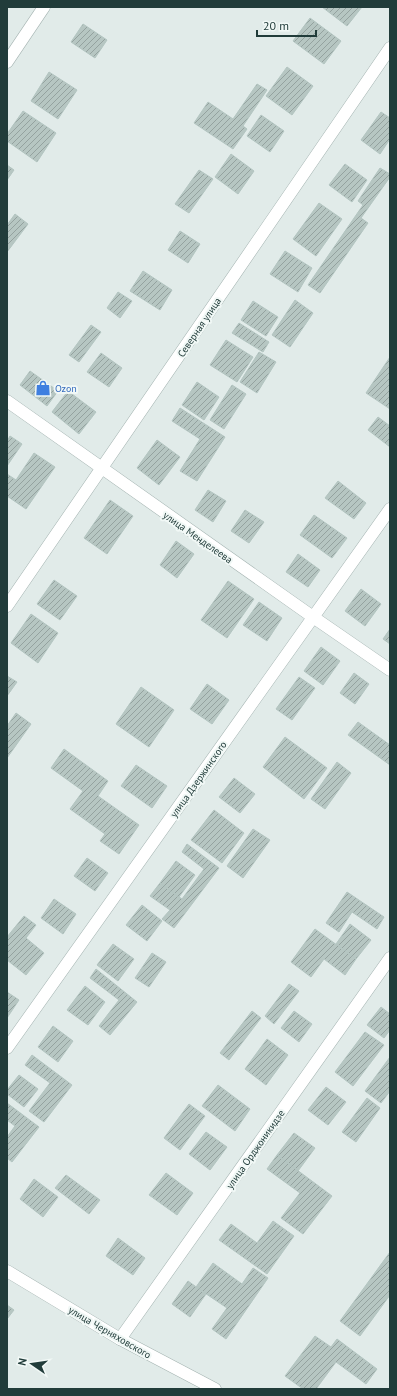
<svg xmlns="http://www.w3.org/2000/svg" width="397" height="1396" viewBox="0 0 397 1396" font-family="'PT Sans',sans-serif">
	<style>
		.building { fill: url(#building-hatch); stroke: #b3c5c1 }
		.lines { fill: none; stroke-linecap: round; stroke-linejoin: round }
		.minor-casing { stroke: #a4b3b1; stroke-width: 13 }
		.minor { stroke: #fff; stroke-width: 12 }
		.labels { text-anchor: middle; stroke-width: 4; stroke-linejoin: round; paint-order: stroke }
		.street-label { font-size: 10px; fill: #213c3a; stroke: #f1f8f6 }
		.shop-label { font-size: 10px; fill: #366cbe; stroke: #f1f8f6; text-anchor: start }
	</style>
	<defs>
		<pattern id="building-hatch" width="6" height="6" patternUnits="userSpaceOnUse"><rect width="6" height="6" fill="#b6c6c2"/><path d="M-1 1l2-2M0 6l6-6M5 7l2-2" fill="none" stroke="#94a29f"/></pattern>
	</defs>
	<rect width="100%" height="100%" fill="#e1ebe9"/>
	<!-- building -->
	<g class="building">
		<path d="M322,7H362L347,26Z"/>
		<path d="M310,18L341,41L324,64L293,41Z"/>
		<path d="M83,24L107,40L95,58L71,42Z"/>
		<path d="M287,67L313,86L292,115L266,96Z"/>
		<path d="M49,72L77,90L58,119L31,101Z"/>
		<path d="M257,84L267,90L243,126L247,129L233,149L194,123L208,102L233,119Z"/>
		<path d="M23,111L56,133L37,162L7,141V134Z"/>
		<path d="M381,112L390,118V139L380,154L361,140Z"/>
		<path d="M261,115L284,131L270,152L247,136Z"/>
		<path d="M231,154L254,171L238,194L215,177Z"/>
		<path d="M345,164L367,180L352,202L329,185Z"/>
		<path d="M7,165L14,170L7,180Z"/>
		<path d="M380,168L390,174V177L361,218L368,223L320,293L308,285L363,205L358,201Z"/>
		<path d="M199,170L213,179L189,213L175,204Z"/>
		<path d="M319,203L342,219L316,256L293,239Z"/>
		<path d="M15,214L28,224L7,252V225Z"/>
		<path d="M180,231L200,244L188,263L168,250Z"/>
		<path d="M285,251L312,268L298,292L270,274Z"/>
		<path d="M143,271L172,290L160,310L130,291Z"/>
		<path d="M118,292L132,301L120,318L107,308Z"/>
		<path d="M295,300L313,313L290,347L272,335Z"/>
		<path d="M253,301L278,317L266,336L241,320Z"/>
		<path d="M239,323L269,342L263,352L232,333Z"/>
		<path d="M91,325L101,332L79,362L69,355Z"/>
		<path d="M226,340L253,357L237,382L210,365Z"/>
		<path d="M259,352L276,362L257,393L240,382Z"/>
		<path d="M101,353L122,368L109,387L87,372Z"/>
		<path d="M390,357V409L366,393Z"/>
		<path d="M30,371L58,391L47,406L20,385Z"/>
		<path d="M197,382L219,397L204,420L182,405Z"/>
		<path d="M232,385L246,394L224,429L210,420Z"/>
		<path d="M68,391L96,412L79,434L52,412Z"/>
		<path d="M180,408L225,437L197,481L180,471L200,439L172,421Z"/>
		<path d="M378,417L390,426V447L368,430Z"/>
		<path d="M10,436L22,444L7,466V441Z"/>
		<path d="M157,440L180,457L159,485L137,468Z"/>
		<path d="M34,453L55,467L26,509L7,496V474L16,480Z"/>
		<path d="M338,481L366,503L354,519L325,498Z"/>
		<path d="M208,490L226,501L213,522L195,510Z"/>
		<path d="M110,500L133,516L107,554L84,538Z"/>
		<path d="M245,510L264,522L249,543L231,531Z"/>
		<path d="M314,515L347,538L332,558L300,535Z"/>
		<path d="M176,541L194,554L177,578L160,565Z"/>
		<path d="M298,554L320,570L308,587L286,572Z"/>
		<path d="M54,580L77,596L60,620L37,604Z"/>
		<path d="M228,581L254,599L227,638L201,620Z"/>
		<path d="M361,589L381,604L365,626L345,611Z"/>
		<path d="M259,602L282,618L267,641L243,625Z"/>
		<path d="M31,614L58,633L38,663L11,643Z"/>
		<path d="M390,629V644L383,639Z"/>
		<path d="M321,647L340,661L323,685L304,671Z"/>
		<path d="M354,673L369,684L355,704L340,693Z"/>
		<path d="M7,676L17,682L7,696Z"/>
		<path d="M299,677L315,688L292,720L276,709Z"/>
		<path d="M207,684L229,700L212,724L190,709Z"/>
		<path d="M141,687L174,710L149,747L116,724Z"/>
		<path d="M16,713L31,724L7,758V726Z"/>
		<path d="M358,722L390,745V765L348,735Z"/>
		<path d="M285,737L327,768L304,799L263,767Z"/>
		<path d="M64,749L108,781L98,796L139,825L119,854L100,841L105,834L70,809L83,791L51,768Z"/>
		<path d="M337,762L351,773L325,809L311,799Z"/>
		<path d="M136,765L167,786L152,808L121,786Z"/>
		<path d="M234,778L255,794L240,813L219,797Z"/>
		<path d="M214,810L244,833L222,863L191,840Z"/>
		<path d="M253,829L270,840L243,878L227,866Z"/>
		<path d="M187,844L219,868L174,928L162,919L170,910L150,896L160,883L182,899L204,869L182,852Z"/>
		<path d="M87,858L108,873L95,891L74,876Z"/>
		<path d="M176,861L195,875L179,897L160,883Z"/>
		<path d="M347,892L384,917L377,929L352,912L339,932L326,923Z"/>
		<path d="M54,899L76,914L63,934L41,918Z"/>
		<path d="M142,905L162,921L147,941L126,925Z"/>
		<path d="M24,916L36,925L26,938L44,953L26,975L7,960V937Z"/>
		<path d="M350,924L371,940L356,959L336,944Z"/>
		<path d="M315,929L356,959L345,975L324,959L311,977L291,962Z"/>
		<path d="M113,944L134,959L118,981L97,965Z"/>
		<path d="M152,953L166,962L149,987L135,978Z"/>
		<path d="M96,969L137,1002L110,1035L99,1026L119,1000L90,978Z"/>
		<path d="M289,984L299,991L274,1024L265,1016Z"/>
		<path d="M85,986L105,1002L88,1025L67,1010Z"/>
		<path d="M7,992L19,1000L7,1018Z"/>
		<path d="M381,1007L390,1014V1030L384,1038L367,1025Z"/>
		<path d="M252,1011L261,1018L229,1060L220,1053Z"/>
		<path d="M294,1011L312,1024L299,1042L281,1028Z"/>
		<path d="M53,1026L73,1041L58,1062L38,1047Z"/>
		<path d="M365,1032L384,1045L353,1086L335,1072Z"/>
		<path d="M267,1039L288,1055L266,1085L245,1069Z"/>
		<path d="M32,1055L72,1085L44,1122L29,1111L50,1083L25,1065Z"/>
		<path d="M390,1057V1091L381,1103L365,1091Z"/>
		<path d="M19,1075L38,1089L24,1107L7,1094V1090Z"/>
		<path d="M218,1085L250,1109L235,1131L202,1106Z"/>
		<path d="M326,1087L346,1102L328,1125L308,1110Z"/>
		<path d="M367,1098L380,1108L356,1142L342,1132Z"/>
		<path d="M7,1103L39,1127L12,1162L7,1158V1137L15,1126L7,1120Z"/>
		<path d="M189,1104L205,1116L180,1150L164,1138Z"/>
		<path d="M206,1132L227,1147L210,1170L189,1154Z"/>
		<path d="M294,1133L315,1148L298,1171L277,1155Z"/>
		<path d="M277,1155L332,1196L303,1234L281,1218L300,1193L267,1169Z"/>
		<path d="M166,1173L193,1193L177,1215L149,1195Z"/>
		<path d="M66,1175L100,1200L89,1214L55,1188Z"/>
		<path d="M34,1179L58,1197L43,1217L20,1199Z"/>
		<path d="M273,1221L294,1236L267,1274L219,1240L231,1224L257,1243Z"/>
		<path d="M118,1238L145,1258L133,1275L106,1256Z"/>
		<path d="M390,1252V1295L360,1336L340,1321Z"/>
		<path d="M213,1263L242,1284L253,1268L268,1278L226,1339L212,1329L227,1308L196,1287Z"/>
		<path d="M188,1281L206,1294L190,1317L172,1304Z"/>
		<path d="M7,1305L14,1310L7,1319Z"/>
		<path d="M315,1336L331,1347L337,1339L377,1369L366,1384L336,1362L316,1389H303L285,1376Z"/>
	</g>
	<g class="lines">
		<defs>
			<g id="minor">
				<path d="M7,62L44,7"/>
				<path d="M7,401L313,617L390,670"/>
				<path d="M7,606L390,48"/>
				<path d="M7,1048L390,509"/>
				<path d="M7,1271L120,1339L215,1389"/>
				<path d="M120,1339L390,958"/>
			</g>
		</defs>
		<!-- minor casing -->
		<use href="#minor" class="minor-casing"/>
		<!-- minor -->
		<use href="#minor" class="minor"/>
	</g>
	<!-- icons -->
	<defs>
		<symbol id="shop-bare" viewBox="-9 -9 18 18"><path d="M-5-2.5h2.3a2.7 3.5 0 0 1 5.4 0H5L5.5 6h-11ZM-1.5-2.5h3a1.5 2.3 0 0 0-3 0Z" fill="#3f7fe0" stroke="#f1f8f6" stroke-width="2.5" paint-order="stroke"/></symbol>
	</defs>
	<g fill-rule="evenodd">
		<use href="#shop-bare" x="32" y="377" width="22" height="22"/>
	</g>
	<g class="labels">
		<!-- street labels -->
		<g class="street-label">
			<text transform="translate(199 327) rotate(-56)" y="4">Северная улица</text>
			<text transform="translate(198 537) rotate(35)" y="4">улица Менделеева</text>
			<text transform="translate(198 779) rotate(-55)" y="4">улица Дзержинского</text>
			<text transform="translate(255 1149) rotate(-55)" y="4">улица Орджоникидзе</text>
			<text transform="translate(110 1332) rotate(30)" y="4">улица Черняховского</text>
		</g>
		<!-- shop labels -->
		<g class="shop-label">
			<text x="55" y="392">Ozon</text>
		</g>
	</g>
	<!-- border -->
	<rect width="397" height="1396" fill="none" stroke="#213c3a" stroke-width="16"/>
	<!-- north arrow -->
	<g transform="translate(32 1364) rotate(283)" stroke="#f1f8f6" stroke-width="3" paint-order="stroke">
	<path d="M0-3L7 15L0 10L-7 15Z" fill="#213c3a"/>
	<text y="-6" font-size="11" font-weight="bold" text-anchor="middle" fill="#213c3a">N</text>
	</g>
	<!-- scale -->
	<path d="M257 30v6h59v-6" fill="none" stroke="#213c3a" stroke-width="2"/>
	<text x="263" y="30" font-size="12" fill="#213c3a" stroke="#f1f8f6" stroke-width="3" paint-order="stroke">20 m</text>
</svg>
